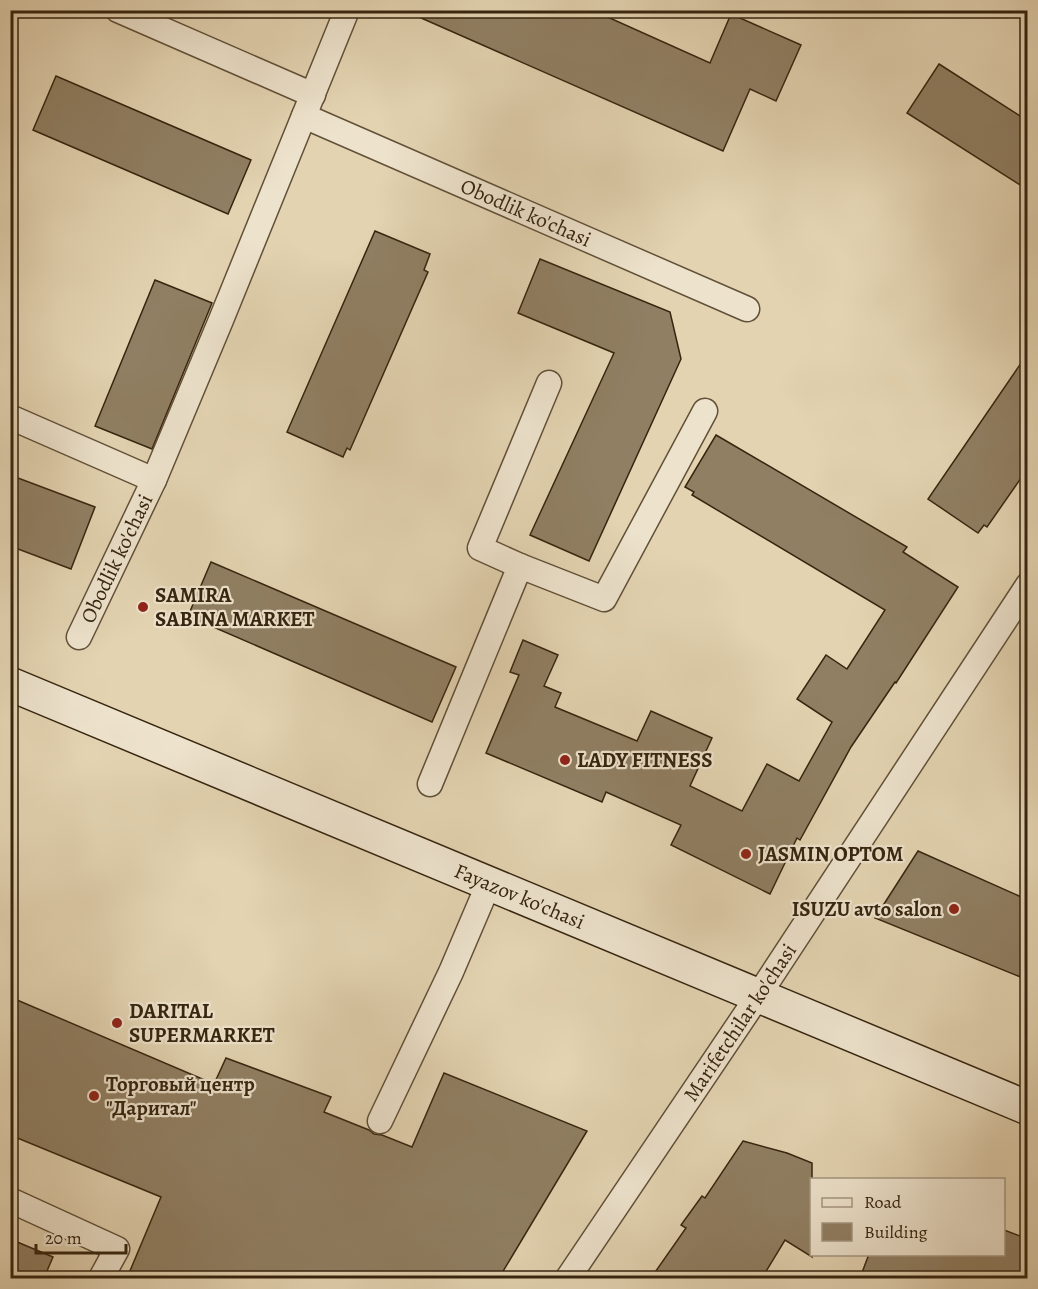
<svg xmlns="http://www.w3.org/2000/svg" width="1038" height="1289" viewBox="0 0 1038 1289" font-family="Alegreya,serif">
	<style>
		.building { fill: #907f63; stroke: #36250f; stroke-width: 1.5 }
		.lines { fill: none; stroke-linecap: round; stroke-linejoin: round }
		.minor-casing { stroke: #615038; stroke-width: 27 }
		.secondary-casing { stroke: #36250f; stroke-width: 36 }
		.minor { stroke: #ede2cc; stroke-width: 24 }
		.secondary { stroke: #ede2cc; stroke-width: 33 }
		.poi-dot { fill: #8f2418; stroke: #ede2cc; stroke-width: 2 }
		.labels { text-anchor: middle; stroke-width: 4.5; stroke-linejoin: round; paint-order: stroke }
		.street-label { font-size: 21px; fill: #36250f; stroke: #ede2cc }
		.poi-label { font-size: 21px; font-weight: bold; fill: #36250f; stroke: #ede2cc; text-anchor: start }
	</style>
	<rect width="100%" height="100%" fill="#e3d3b1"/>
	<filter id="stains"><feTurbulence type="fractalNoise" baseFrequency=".00333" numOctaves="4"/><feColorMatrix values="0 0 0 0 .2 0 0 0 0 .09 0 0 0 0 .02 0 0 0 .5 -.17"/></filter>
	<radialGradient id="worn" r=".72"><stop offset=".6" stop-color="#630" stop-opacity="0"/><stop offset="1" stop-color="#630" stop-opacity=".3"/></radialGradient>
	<!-- building -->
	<g class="building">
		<path d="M403,10H592L710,63L731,14L801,45L776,101L750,89L723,151Z"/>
		<path d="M939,64L1028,121V190L907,113Z"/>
		<path d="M56,76L251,160L228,214L33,130Z"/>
		<path d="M375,231L430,254L424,270L428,272L350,450L347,448L343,457L287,432Z"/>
		<path d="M540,259L670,312L681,359L589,561L530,535L614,353L518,313Z"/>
		<path d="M155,280L212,303L152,449L95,426Z"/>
		<path d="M1028,353V468L987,527L984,525L978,533L928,499Z"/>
		<path d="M716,435L907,547L903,552L958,587L896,683L895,682L851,747L800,840L797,838L770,894L671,845L681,825L606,792L602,802L486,753L519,675L510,672L523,640L558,655L544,686L561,693L555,707L637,741L651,711L712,738L690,786L742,811L767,764L799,781L832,722L797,699L826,655L847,669L885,610L692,495L694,492L685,487Z"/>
		<path d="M10,475L95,507L71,569L10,546Z"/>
		<path d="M211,562L456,667L432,722L188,616Z"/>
		<path d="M918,851L1028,900V980L875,918Z"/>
		<path d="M10,997L214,1084L226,1058L331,1097L324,1112L369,1130L374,1134L382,1135L412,1147L444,1073L587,1131L499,1278H127L161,1197L10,1135Z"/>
		<path d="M743,1141L787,1153L812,1163V1257L785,1240L762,1278H651L686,1228L681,1225L702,1196L705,1198Z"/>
		<path d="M1004,1230L1028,1239V1278H860L869,1254H1004Z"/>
		<path d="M10,1239L53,1257L44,1278H10Z"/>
	</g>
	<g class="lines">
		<defs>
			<g id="minor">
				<path d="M118,10L313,95"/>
				<path id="s1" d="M304,116L747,309"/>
				<path d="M10,417L154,480"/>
				<path d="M520,566L480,548L549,383"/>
				<path id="s2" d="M79,637L154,480L221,320L347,10"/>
				<path d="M430,784L520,566L604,599L705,411"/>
				<path d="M380,1121L451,972L489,883"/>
				<path d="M10,1200L117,1249L101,1278"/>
				<path id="s3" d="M568,1278L758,996L1028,585"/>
			</g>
			<g id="secondary">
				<path id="s4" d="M10,684L1028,1108"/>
			</g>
		</defs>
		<!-- minor casing -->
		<use href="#minor" class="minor-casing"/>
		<!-- secondary casing -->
		<use href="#secondary" class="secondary-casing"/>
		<!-- minor -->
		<use href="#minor" class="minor"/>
		<!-- secondary -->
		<use href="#secondary" class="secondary"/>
	</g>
	<!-- markers -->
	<g class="poi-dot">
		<circle cx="143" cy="607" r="6"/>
		<circle cx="565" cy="760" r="6"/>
		<circle cx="746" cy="854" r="6"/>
		<circle cx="954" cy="909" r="6"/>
		<circle cx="117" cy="1023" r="6"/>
		<circle cx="94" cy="1096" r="6"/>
	</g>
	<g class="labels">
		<!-- street labels -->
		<g class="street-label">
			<text dy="7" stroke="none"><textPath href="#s1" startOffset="242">Obodlik ko'chasi</textPath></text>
			<text dy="7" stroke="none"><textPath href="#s2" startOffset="87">Obodlik ko'chasi</textPath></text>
			<text dy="7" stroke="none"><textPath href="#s4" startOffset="552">Fayazov ko'chasi</textPath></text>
			<text dy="7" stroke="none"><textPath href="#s3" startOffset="308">Marifetchilar ko'chasi</textPath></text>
		</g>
		<!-- poi labels -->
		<g class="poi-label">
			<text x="155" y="602">SAMIRA<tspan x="155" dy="24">SABINA MARKET</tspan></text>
			<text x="577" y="767">LADY FITNESS</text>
			<text x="758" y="861">JASMIN OPTOM</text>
			<text x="942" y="916" text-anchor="end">ISUZU avto salon</text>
			<text x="129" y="1018">DARITAL<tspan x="129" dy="24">SUPERMARKET</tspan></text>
			<text x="106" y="1091">Торговый центр<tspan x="106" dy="24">"Даритал"</tspan></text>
		</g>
	</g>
	<!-- margin -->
	<rect width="1038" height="1289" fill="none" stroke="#e3d3b1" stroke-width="36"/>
	<rect x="12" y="12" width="1014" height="1265" fill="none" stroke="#36250f" stroke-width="3"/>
	<rect x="18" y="18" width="1002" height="1253" fill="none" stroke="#36250f" stroke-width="1.5"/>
	<!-- legend -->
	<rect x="810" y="1178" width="195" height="78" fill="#ede2cc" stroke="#a49680" stroke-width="1.5"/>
	<rect x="822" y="1198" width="30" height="9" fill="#ede2cc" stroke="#a49680" stroke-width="1.5"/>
	<text x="864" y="1208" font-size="18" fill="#36250f">Road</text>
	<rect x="822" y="1223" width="30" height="18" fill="#907f63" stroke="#a49680" stroke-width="1.5"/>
	<text x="864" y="1238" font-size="18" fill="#36250f">Building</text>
	<!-- scale -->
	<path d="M36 1244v9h90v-9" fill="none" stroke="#36250f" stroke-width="3"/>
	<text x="45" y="1244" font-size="18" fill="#36250f" stroke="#ede2cc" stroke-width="4.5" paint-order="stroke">20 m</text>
	<rect width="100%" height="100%" filter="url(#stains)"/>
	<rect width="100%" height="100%" fill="url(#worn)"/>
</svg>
